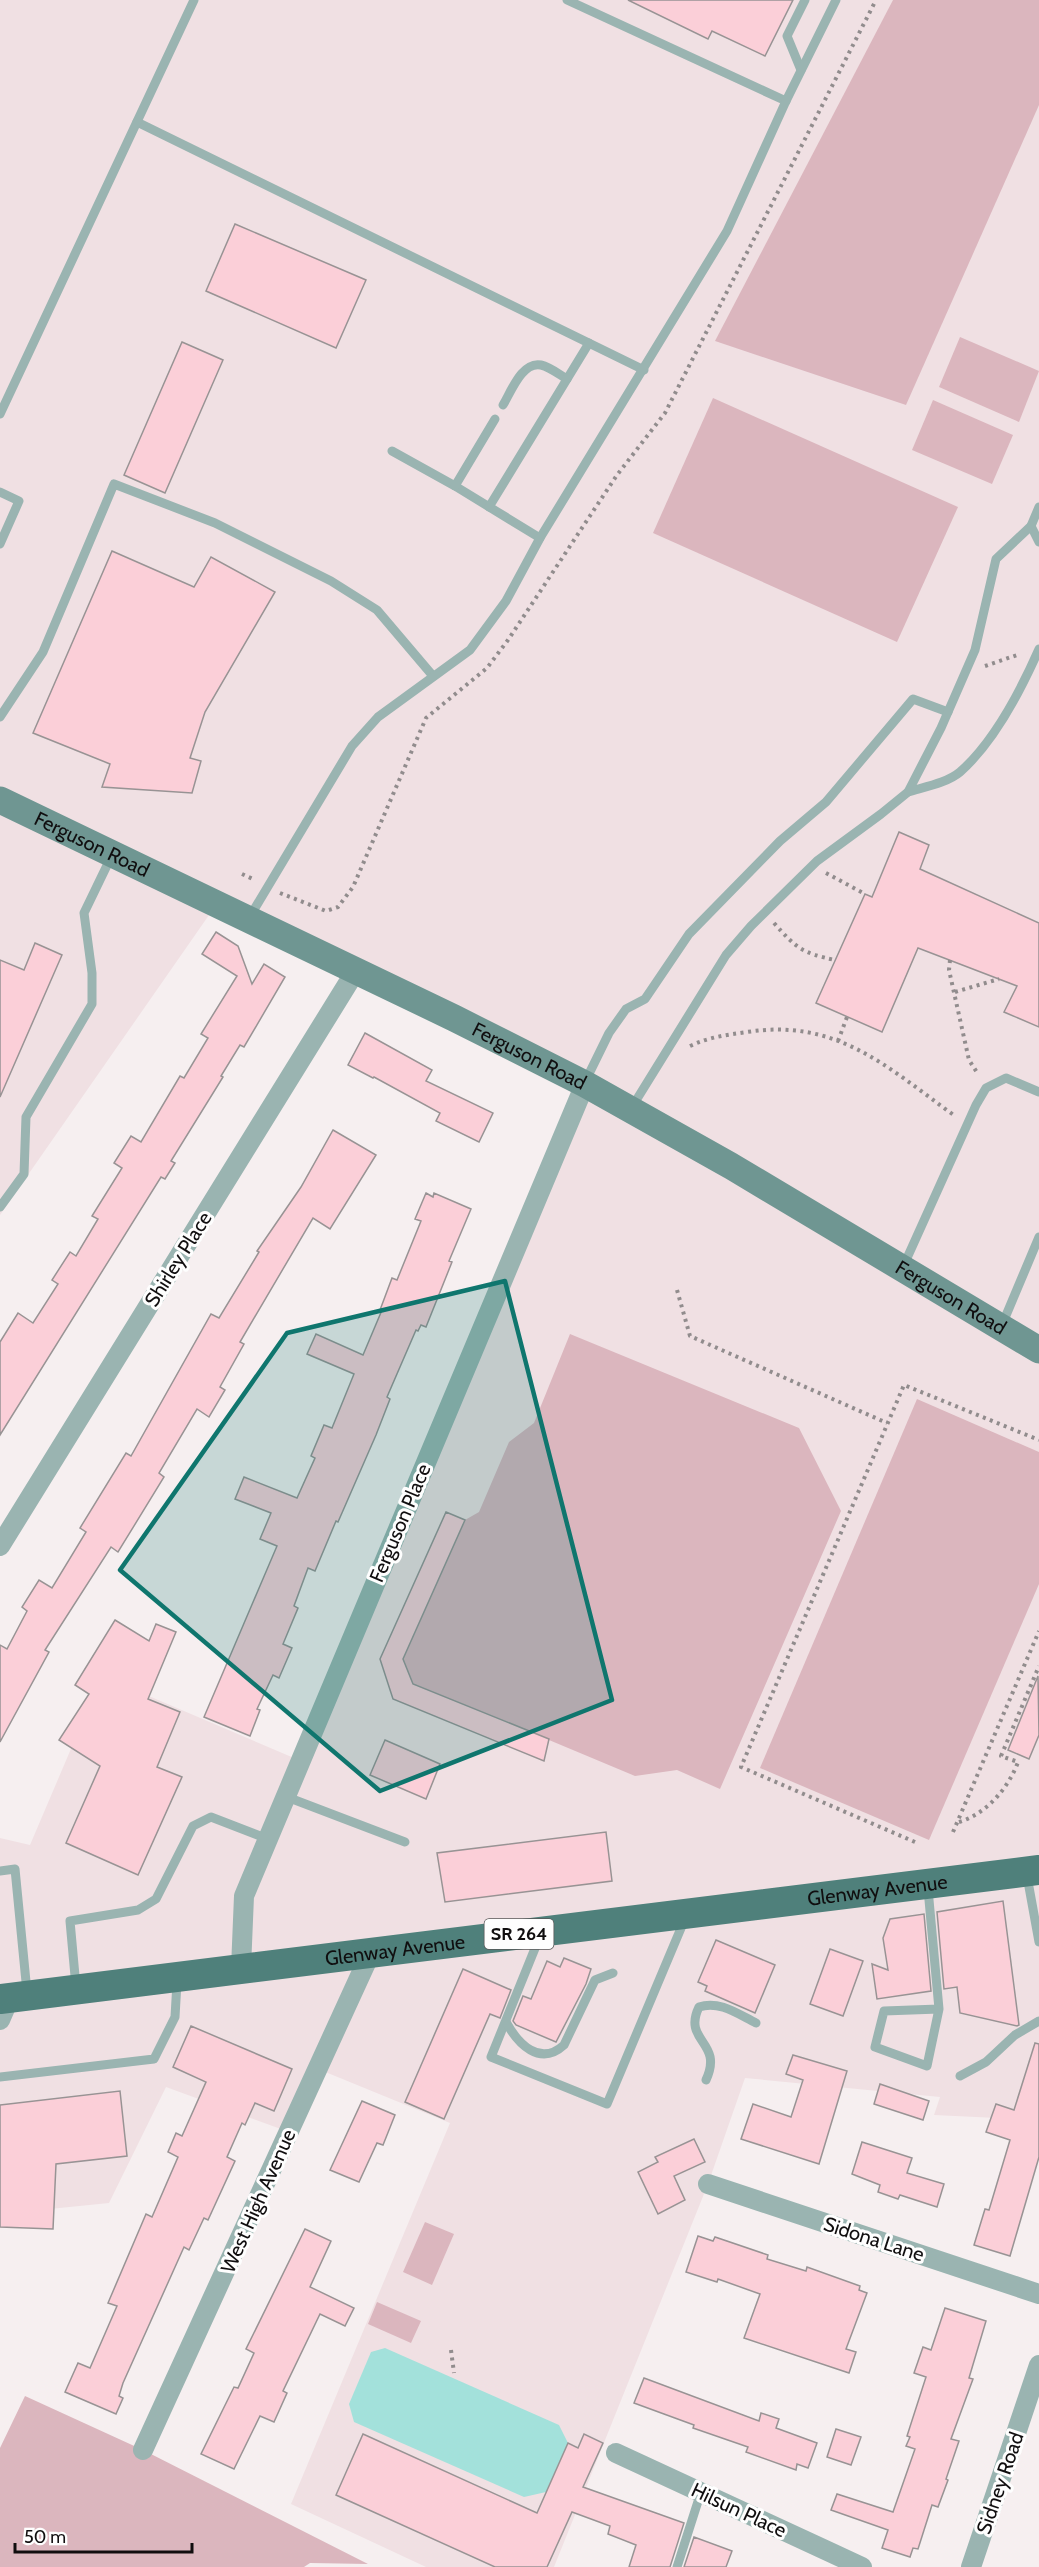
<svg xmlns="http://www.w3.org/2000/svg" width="1039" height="2567" viewBox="0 0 1039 2567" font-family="Cabin,sans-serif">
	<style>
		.built { fill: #f0e0e3 }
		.green { fill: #dbb6be }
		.water { fill: #a3e1db }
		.building { fill: #fbcfd8; stroke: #989394; stroke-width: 1.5 }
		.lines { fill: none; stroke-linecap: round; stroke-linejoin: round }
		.path { stroke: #918c8d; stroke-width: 4; stroke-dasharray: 3 4.5; stroke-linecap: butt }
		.lane { stroke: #9ab4b1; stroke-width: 9 }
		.street { stroke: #9ab4b1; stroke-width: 20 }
		.secondary { stroke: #6f9692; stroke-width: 27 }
		.primary { stroke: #4f807b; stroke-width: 30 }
		.marked { fill: #0f766e; fill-opacity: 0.2; stroke: #0f766e; stroke-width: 4.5; stroke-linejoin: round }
		.labels { text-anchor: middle; stroke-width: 6; stroke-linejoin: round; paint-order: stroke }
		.shield { fill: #fefefe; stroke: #575657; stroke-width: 1.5 }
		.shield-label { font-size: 18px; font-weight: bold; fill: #100e0f }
		.street-label { font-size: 20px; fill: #100e0f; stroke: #fefefe }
	</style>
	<rect width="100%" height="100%" fill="#f6eff0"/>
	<!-- built -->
	<path class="built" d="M0,0H1039V2120L934,2115L940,2097L745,2078L708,2184L554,2567H426L291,2504L450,2123L318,2069L289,2132L166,2087L109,2203L0,2214V1838L30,1845L102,1676L301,1761L585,1084L216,905L0,1215Z"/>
	<!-- green -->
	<g class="green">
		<path d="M893,0H1039V105L906,405L715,341Z"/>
		<path d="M960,337L1039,371L1019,422L939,387Z"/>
		<path d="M713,398L958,507L897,642L653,533Z"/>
		<path d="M933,400L1013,435L992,484L912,450Z"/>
		<path d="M570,1334L799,1428L841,1511L720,1789L677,1770L635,1776L549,1740L544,1761L393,1699L380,1659L446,1512L465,1520L479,1512L509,1442L534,1423Z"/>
		<path d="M917,1399L1039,1452V1584L929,1840L760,1768Z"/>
		<path d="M425,2222L454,2234L432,2285L403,2272Z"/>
		<path d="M377,2302L421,2321L411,2343L368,2324Z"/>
		<path d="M25,2396L143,2450L368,2564L310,2563L304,2567H0V2448Z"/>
	</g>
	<!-- water -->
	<path class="water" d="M385,2348L559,2425L568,2443L546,2492L524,2497L354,2422L349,2404L371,2352Z"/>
	<!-- building -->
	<g class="building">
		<path d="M628,0H793L765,56L712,31L708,39Z"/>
		<path d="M235,224L366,280L336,348L206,291Z"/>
		<path d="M182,342L223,360L165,493L124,475Z"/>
		<path d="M112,551L194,587L211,557L275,592L205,712L190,758L201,761L192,793L102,787L110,764L33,733Z"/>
		<path d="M899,832L929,845L920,869L1039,923V1027L1004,1012L1017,986L918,948L882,1032L816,1003L865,894L872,897Z"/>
		<path d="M216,932L238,946L252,984L264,964L285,977L244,1047L240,1045L221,1076L223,1077L171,1161L175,1163L165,1179L161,1177L0,1435V1342L18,1313L33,1323L58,1284L52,1280L70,1252L76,1256L98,1219L92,1216L122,1168L114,1163L131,1136L141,1142L180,1076L184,1078L208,1038L201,1034L237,976L202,954Z"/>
		<path d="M35,943L62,955L0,1097V960L24,970Z"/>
		<path d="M365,1033L432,1070L426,1081L493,1113L479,1142L436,1121L440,1113L374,1077L373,1078L348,1065Z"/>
		<path d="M333,1130L376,1155L330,1229L313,1218L240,1342L244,1344L220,1387L225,1390L209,1417L197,1409L159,1473L164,1477L118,1552L111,1547L45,1650L49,1652L0,1742V1645L7,1649L27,1611L22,1607L39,1580L52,1588L86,1532L80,1528L126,1453L131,1456L211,1314L219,1318L259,1252L257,1251L301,1187Z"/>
		<path d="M426,1193L433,1197L434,1193L471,1209L449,1261L452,1262L426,1327L421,1325L418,1331L416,1330L387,1397L390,1399L376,1435L338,1522L336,1521L315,1571L308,1568L294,1606L298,1608L283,1644L292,1648L279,1678L273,1675L257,1709L260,1710L250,1736L204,1717L277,1546L260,1539L271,1513L235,1499L244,1477L297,1498L315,1458L311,1456L324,1425L332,1428L354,1374L307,1354L316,1334L363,1355L382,1310H380L392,1278L397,1280L421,1221L415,1219Z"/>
		<path d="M446,1512L465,1520L403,1659L413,1684L549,1739L544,1761L393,1699L380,1659Z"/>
		<path d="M115,1620L149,1641L156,1624L176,1632L148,1699L180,1712L157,1767L182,1777L138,1875L66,1843L100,1766L59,1740L89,1694L75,1685Z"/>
		<path d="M1038,1676L1039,1735L1029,1759L1008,1750Z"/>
		<path d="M385,1740L440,1764L426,1799L370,1775Z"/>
		<path d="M606,1832L612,1881L445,1902L437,1853Z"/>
		<path d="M1003,1901L1019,2025L1017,2026L960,2013L957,1987L944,1989L937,1912Z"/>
		<path d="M924,1914L931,1991L877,1999L872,1964L888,1970L883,1938L890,1919Z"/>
		<path d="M716,1940L775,1965L755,2013L705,1991L707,1986L698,1982Z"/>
		<path d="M830,1949L863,1961L843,2016L810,2004Z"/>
		<path d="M564,1958L591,1969L586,1984L556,2042L516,2025L513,2021L523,1996L531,1999L547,1961L560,1967Z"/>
		<path d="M463,1969L511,1990L500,2018L490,2014L444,2119L405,2102Z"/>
		<path d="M191,2026L292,2069L274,2111L255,2103L245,2125L242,2123L227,2157L235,2161L208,2220L204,2218L189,2250L184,2247L123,2383L119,2396L123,2398L116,2414L65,2392L78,2363L90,2368L117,2306L108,2303L146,2214L152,2217L178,2157L168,2152L176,2133L182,2136L206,2082L173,2067Z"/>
		<path d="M1035,2043L1039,2044V2157L1010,2256L974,2245L985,2209L989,2210L1010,2140L986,2132L996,2104L1014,2110Z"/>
		<path d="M793,2055L847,2071L819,2164L741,2139L753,2104L791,2117L803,2080L786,2074Z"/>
		<path d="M880,2084L929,2101L923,2120L874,2104Z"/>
		<path d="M120,2091L127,2156L56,2164L53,2229L0,2227V2105Z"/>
		<path d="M362,2101L395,2115L383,2145L377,2143L359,2182L330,2170Z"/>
		<path d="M694,2139L705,2162L674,2176L685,2200L658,2214L638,2172L658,2162L655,2157Z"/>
		<path d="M862,2142L912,2158L907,2173L944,2184L937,2207L900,2195L898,2199L878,2192L880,2185L852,2174Z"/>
		<path d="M305,2229L331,2241L310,2287L354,2308L345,2326L320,2314L283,2391L287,2393L274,2422L260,2416L234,2469L201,2454L234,2387L238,2388L254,2353L246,2349Z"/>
		<path d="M698,2236L713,2241L715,2237L768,2255L767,2259L806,2271L807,2267L860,2286L859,2290L867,2293L846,2349L856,2352L849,2373L744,2338L760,2294L718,2279L717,2282L686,2272Z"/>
		<path d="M945,2308L986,2321L969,2378L973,2379L951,2439L959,2441L946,2479L948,2480L938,2507L932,2505L918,2549L913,2548L910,2557L882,2548L888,2530L831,2510L837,2494L893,2512L915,2449L906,2446L910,2437L907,2436L926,2377L914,2373L923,2347L931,2350Z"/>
		<path d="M644,2378L759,2421L761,2413L779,2419L776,2428L817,2443L808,2468L797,2464L796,2470L746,2452L748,2447L693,2428L694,2425L634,2403Z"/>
		<path d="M836,2429L861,2437L851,2465L827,2457Z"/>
		<path d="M363,2434L537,2513L568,2443L578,2448L584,2434L603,2443L583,2487L684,2523L670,2567H629L636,2545L608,2534L610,2526L572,2512L547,2567H495L336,2495Z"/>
		<path d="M694,2537L732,2551L726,2567H684Z"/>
	</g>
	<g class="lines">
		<!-- path -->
		<g class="path">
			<path d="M985,666L1020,654"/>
			<path d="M826,873L865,894"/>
			<path d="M242,874L255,880"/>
			<path d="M280,893L326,911L338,907L353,887L426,718L487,668L508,640L617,475L665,413L876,0"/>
			<path d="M774,923C796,948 802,953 835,960"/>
			<path d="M950,960L949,970L969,1060L978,1074"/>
			<path d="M955,992L999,979"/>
			<path d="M838,1041L847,1017"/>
			<path d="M690,1046C709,1037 726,1035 747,1032C837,1018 887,1067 955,1116"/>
			<path d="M677,1290L690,1336L887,1423"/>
			<path d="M959,1822C986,1814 1008,1789 1018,1762L1001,1756L1039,1666"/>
			<path d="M953,1832L1039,1631"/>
			<path d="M915,1842L741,1767L904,1385L1039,1440"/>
			<path d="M451,2350L454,2373"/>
		</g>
		<!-- lane -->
		<g class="lane">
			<path d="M567,0L786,101"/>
			<path d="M801,70L787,36L805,0"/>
			<path d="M137,122L644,370"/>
			<path d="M503,405C511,392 522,361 541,365C550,367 560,375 567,379"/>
			<path d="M0,414L194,0"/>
			<path d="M392,451L455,486L540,538"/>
			<path d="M455,486L495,419"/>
			<path d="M0,492L19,501L0,544"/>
			<path d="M489,507L589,343"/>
			<path d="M1031,526L1039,542"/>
			<path d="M0,717L43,652L114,484L215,523L331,581L377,610L433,676"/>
			<path d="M908,792C924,787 947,783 960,772C994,742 1021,690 1039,649"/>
			<path d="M249,918L352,746L378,717L470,650L506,601L540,538L727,231L786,101L836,0"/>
			<path d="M585,1082L609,1033L626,1009L645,999L689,934L780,841L826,802L913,699L948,712"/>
			<path d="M632,1107L726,955L751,926L817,861L881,814L908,792L941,728L975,650L996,559L1031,526L1039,507"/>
			<path d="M0,1207L24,1174L26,1117L92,1004V973L84,913L112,855"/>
			<path d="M903,1267L976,1105L986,1088L1006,1078L1039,1092"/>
			<path d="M1002,1325L1039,1237"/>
			<path d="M287,1797L405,1842"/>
			<path d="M0,1871L15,1869L27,1992"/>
			<path d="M1027,1876L1039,1942"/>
			<path d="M928,1889L939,2009L927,2066L875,2047L884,2011L939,2009"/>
			<path d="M540,1936L491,2057L607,2104L684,1921"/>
			<path d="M76,1987L70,1921L138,1910L156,1899L193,1826L211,1817L268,1839"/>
			<path d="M506,2022C518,2044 540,2067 564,2045L595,1980L613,1973"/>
			<path d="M960,2076L986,2062L1015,2035L1039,2021"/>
			<path d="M0,2077L154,2059L175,2017L177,1982"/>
			<path d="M706,2080C724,2041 682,2042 699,2007C719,2000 738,2014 756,2023"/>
			<path d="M677,2567L701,2492"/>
		</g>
		<!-- street -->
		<g class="street">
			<path d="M0,1546L355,972"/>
			<path d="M241,1968L244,1896L585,1084"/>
			<path d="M0,2020L10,1997"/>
			<path d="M708,2184L1039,2294"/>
			<path d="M143,2450L371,1952"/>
			<path d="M616,2453L862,2567"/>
			<path d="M971,2567L1039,2365"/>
		</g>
		<!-- secondary -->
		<path class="secondary" id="s1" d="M0,800L454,1018L585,1084L731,1166L1039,1350"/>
		<!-- primary -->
		<path class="primary" id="s2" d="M0,1999L1039,1870"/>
	</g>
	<!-- marked area -->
	<path class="marked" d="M505,1281L612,1700L380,1791L120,1570L287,1333Z"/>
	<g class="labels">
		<!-- shield labels -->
		<rect class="shield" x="484.5" y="1919" width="69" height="30" rx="4.5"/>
		<g class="shield-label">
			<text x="519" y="1940">SR 264</text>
		</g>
		<!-- street labels -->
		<g class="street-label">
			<text dy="7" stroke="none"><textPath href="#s1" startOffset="102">Ferguson Road</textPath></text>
			<text dy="7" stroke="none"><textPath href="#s1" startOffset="588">Ferguson Road</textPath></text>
			<text transform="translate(178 1259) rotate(-58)" y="7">Shirley Place</text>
			<text dy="7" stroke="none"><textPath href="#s1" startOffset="1074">Ferguson Road</textPath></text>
			<text transform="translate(400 1523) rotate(-67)" y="7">Ferguson Place</text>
			<text dy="7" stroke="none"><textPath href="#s2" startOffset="884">Glenway Avenue</textPath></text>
			<text dy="7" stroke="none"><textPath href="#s2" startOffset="398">Glenway Avenue</textPath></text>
			<text transform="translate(258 2201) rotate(-66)" y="7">West High Avenue</text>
			<text transform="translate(874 2239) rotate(18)" y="7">Sidona Lane</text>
			<text transform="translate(1000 2483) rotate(-71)" y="7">Sidney Road</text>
			<text transform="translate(739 2510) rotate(25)" y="7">Hilsun Place</text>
		</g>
	</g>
	<!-- scale -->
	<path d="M15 2543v9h177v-9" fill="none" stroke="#100e0f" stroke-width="3"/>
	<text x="24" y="2543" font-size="18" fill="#100e0f" stroke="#fefefe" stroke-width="4.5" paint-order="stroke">50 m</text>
</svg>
